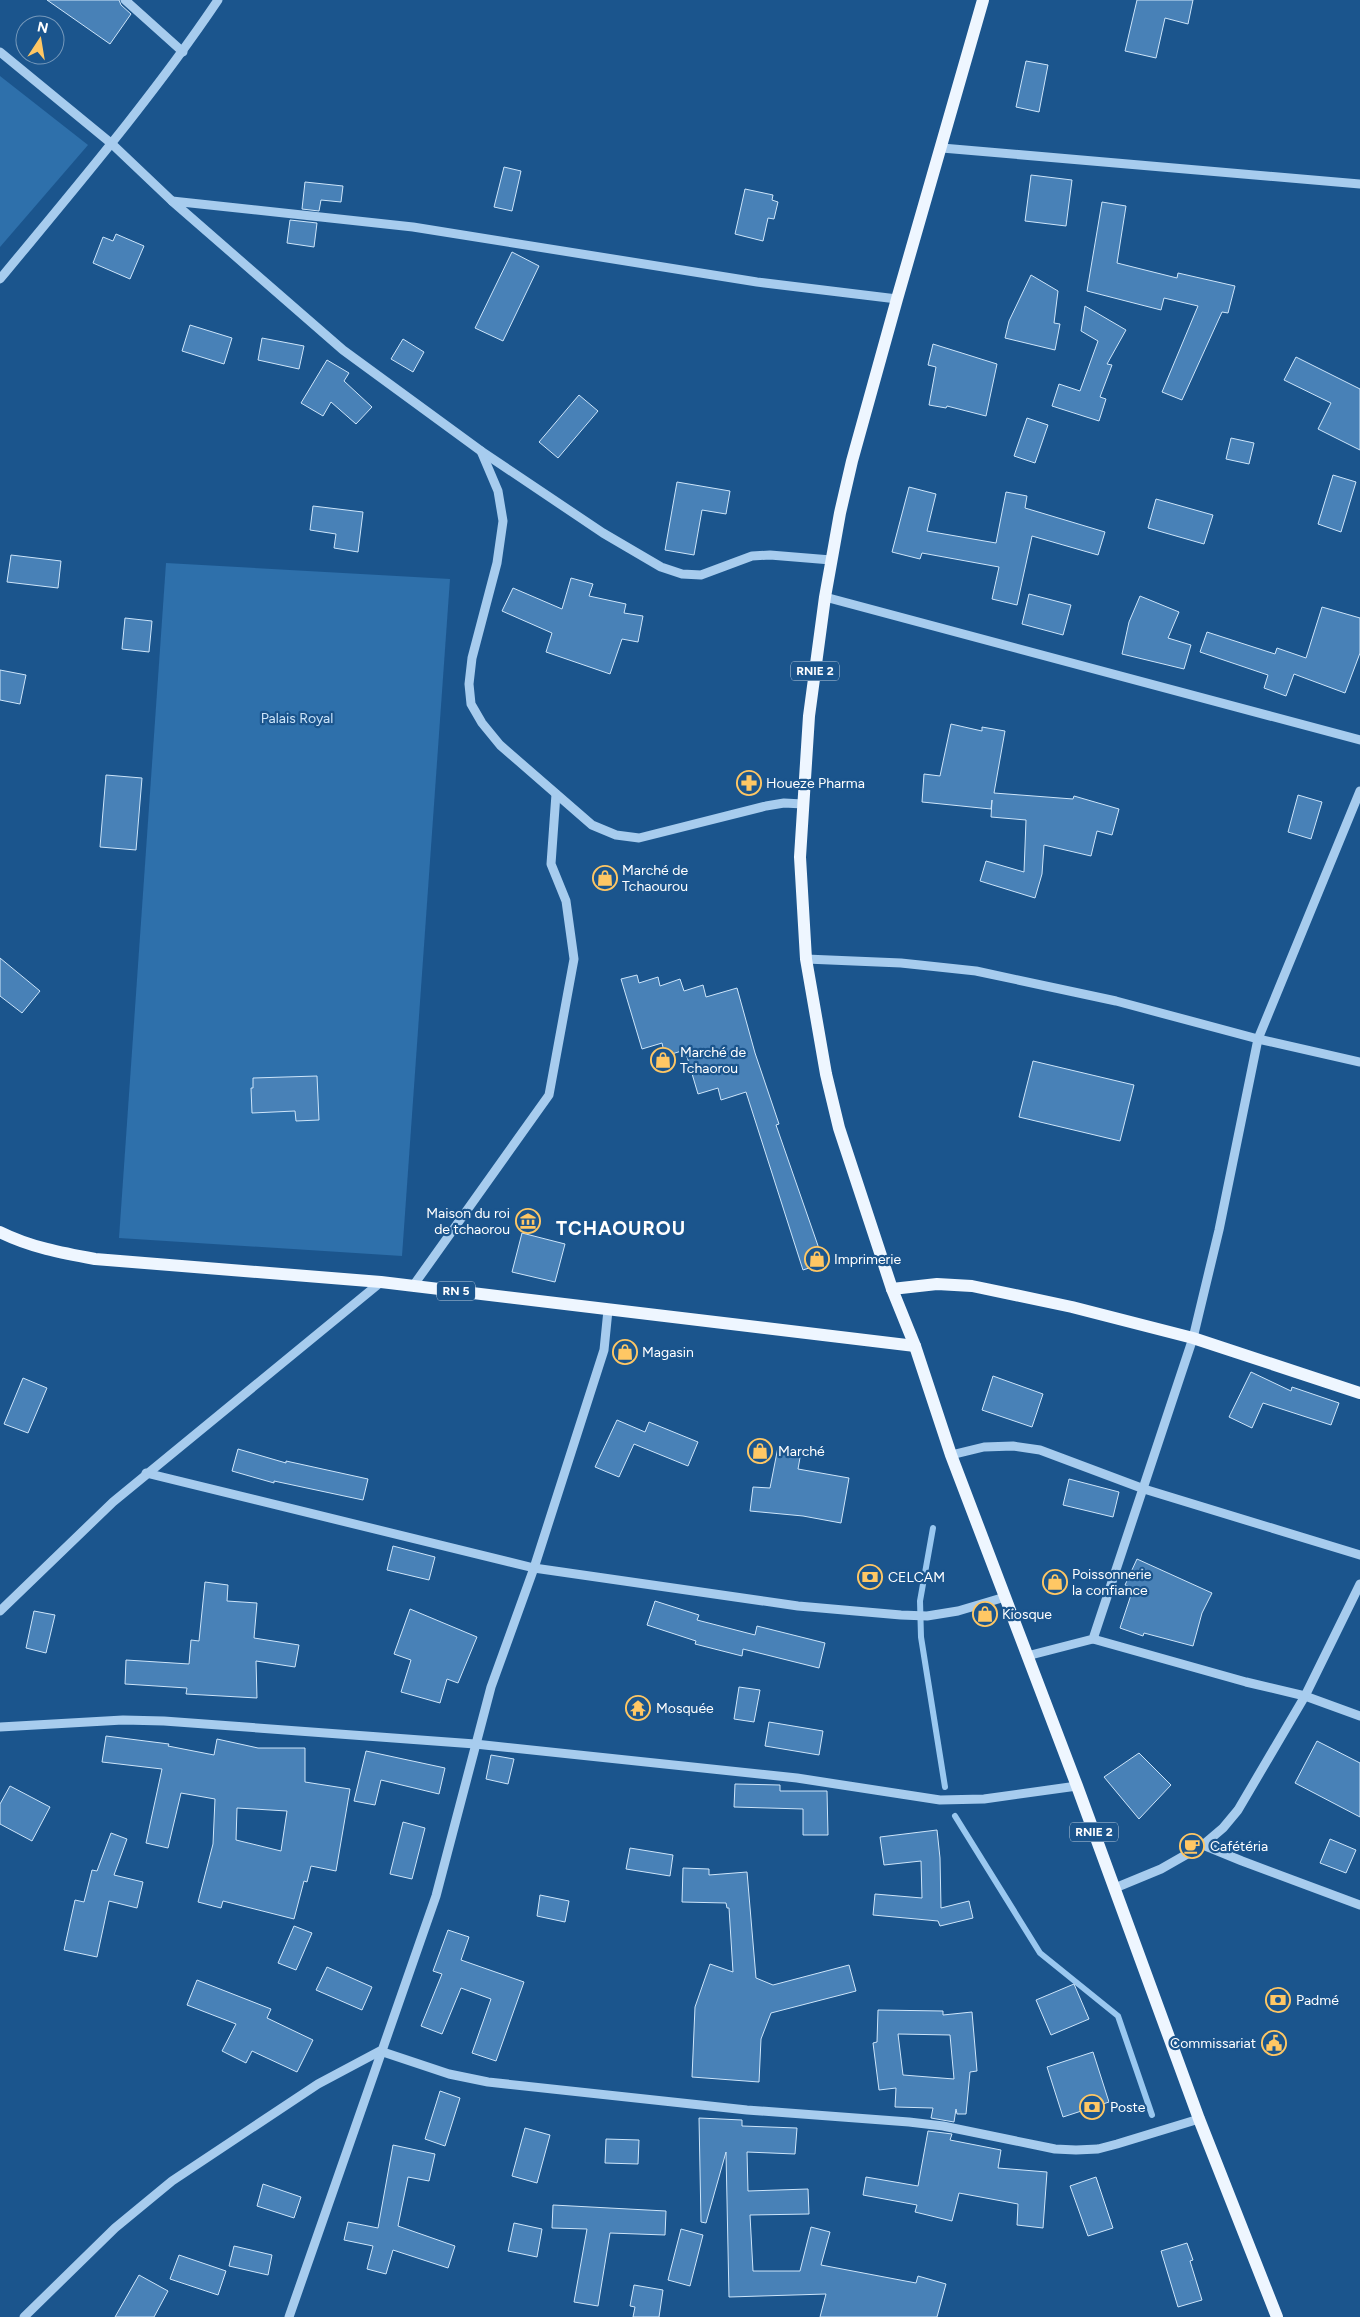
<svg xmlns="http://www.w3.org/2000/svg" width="1360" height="2317" viewBox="0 0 1360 2317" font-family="Figtree,sans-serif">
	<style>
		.green { fill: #2e70ab }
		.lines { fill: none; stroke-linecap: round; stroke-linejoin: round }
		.stream { stroke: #9ac8f0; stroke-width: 6 }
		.building { fill: #4881b7; stroke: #cde5fa; fill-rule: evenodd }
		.minor { stroke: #a7ccee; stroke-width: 9 }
		.major { stroke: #eef6ff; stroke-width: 12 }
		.labels { text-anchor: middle; stroke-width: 4.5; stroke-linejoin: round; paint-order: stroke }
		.shield { fill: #1b558d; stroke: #bcd; stroke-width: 1 }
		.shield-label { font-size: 12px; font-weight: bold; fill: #fff }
		.park-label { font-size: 14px; fill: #cde5fa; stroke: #1b558d }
		.poi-label { font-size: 14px; fill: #fff; stroke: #1b558d; text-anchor: start }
		.district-label { font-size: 19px; font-weight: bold; letter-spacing: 1px; fill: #fff; stroke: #1b558d }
	</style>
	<rect width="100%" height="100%" fill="#1b558d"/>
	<!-- green -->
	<g class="green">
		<path d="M0,76L88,145L0,247Z"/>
		<path d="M166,563L450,579L402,1256L119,1238Z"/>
	</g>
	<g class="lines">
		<!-- stream -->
		<g class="stream">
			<path d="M933,1528L920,1601L921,1637L945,1787"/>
			<path d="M955,1816L1040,1953L1118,2016L1152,2115"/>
		</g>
	</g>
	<!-- building -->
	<g class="building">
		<path d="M47,0H119L121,5L131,14L110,44Z"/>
		<path d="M1137,0H1193L1188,24L1165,18L1156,58L1125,51Z"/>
		<path d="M1026,61L1048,65L1039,112L1016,107Z"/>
		<path d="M504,167L521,171L512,211L494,207Z"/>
		<path d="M1031,175L1072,180L1066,226L1025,221Z"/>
		<path d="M305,182L343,186L341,202L321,200L319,211L302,209Z"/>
		<path d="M745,189L773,195L772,200L778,202L774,219L768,218L763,241L735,234Z"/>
		<path d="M1102,202L1126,206L1117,263L1177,278L1178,273L1235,286L1228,313L1222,312L1182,400L1162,392L1198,306L1164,298L1161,310L1087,291Z"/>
		<path d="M290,220L317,223L314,247L287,243Z"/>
		<path d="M116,234L144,246L130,279L93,263L103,237L113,241Z"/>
		<path d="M512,252L539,266L503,341L475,328Z"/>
		<path d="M1031,275L1058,291L1054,323L1060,324L1055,350L1005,338L1009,321Z"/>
		<path d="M1085,306L1126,330L1107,364L1112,365L1100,397L1106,399L1099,421L1052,406L1059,384L1080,391L1098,341L1081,331Z"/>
		<path d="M190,325L232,338L224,364L182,351Z"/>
		<path d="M262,338L304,346L299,369L258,360Z"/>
		<path d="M403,339L424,352L413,372L391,359Z"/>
		<path d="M933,344L997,364L986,416L947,406L946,408L929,405L936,367L928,365Z"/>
		<path d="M1296,357L1360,389V450L1318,429L1331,403L1284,380Z"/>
		<path d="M327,360L349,373L344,381L372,407L356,424L331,402L323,416L301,403Z"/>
		<path d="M579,395L598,411L558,458L539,442Z"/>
		<path d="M1027,418L1048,425L1035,463L1014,456Z"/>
		<path d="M1231,438L1254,443L1249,464L1226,459Z"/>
		<path d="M1333,475L1356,482L1341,532L1318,524Z"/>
		<path d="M677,482L730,491L726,514L702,510L694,555L665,550Z"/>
		<path d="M909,487L936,494L927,531L996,543L1006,492L1027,496L1025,508L1105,532L1098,555L1032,536L1017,605L992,599L999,567L922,553L920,559L892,552Z"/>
		<path d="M1156,499L1213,515L1204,544L1148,528Z"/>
		<path d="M313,506L363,512L358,552L334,548L336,534L310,530Z"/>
		<path d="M11,555L61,561L58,588L7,582Z"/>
		<path d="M571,578L593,584L589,596L626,604L624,613L643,616L638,642L622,639L610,674L546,652L552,633L502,611L513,588L562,609Z"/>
		<path d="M1029,594L1071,605L1063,635L1022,624Z"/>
		<path d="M1140,596L1179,612L1168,638L1191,645L1184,669L1122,654L1129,622Z"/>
		<path d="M1322,607L1360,618V653L1345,693L1294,674L1286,696L1264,688L1268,675L1200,652L1207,632L1275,654L1277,648L1306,658Z"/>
		<path d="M125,618L152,621L149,652L122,649Z"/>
		<path d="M0,670L26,675L20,704L0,700Z"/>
		<path d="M951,724L982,731V727L1005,731L994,793L1073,799L1074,796L1119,809L1112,835L1097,831L1091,856L1044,845L1042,874L1035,898L980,881L986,861L1024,872L1026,820L991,817L992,800L991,809L922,802L924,774L940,776Z"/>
		<path d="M106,775L142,778L136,850L100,847Z"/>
		<path d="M1298,795L1322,802L1311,839L1288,832Z"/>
		<path d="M0,958L40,991L22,1013L0,996Z"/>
		<path d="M637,975L639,983L658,977L660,986L680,979L684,991L703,985L706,997L737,988L755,1053L779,1124L776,1125L824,1263L803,1270L746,1092L721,1100L718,1088L698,1094L685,1050L665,1056L662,1043L642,1049L621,979Z"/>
		<path d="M1033,1061L1134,1085L1120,1141L1019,1117Z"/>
		<path d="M317,1076L319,1120L296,1121L295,1111L252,1113L251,1088H253V1078Z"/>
		<path d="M522,1233L565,1244L555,1282L512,1272Z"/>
		<path d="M1251,1372L1291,1391L1292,1387L1339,1403L1331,1425L1263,1403L1252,1428L1229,1417Z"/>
		<path d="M993,1376L1043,1394L1032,1427L982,1410Z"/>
		<path d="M23,1378L47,1388L28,1433L4,1424Z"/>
		<path d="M617,1420L645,1432L649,1422L698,1442L688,1466L634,1444L619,1477L595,1467Z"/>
		<path d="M778,1447L801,1452L798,1469L849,1478L841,1523L803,1516L750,1511L753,1487L770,1488Z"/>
		<path d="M238,1449L286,1463V1461L368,1479L363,1500L274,1481V1483L232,1471Z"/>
		<path d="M1069,1479L1119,1492L1113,1517L1063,1505Z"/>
		<path d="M393,1546L435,1557L429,1580L387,1570Z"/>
		<path d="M1137,1559L1212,1593L1202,1613L1193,1646L1144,1633L1143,1636L1120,1628L1133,1589L1125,1585Z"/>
		<path d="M205,1582L228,1585L227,1601L257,1603L254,1638L299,1645L295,1667L256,1661L257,1698L186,1694L187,1688L125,1684L126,1660L189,1664L191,1640L199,1641Z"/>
		<path d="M655,1601L699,1615L697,1620L755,1635L757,1626L825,1643L819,1668L743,1649L742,1656L695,1644L696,1641L647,1625Z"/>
		<path d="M410,1609L477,1637L458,1683L447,1679L440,1703L401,1692L411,1660L394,1654Z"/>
		<path d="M34,1611L55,1615L46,1653L26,1648Z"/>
		<path d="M739,1687L760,1690L754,1722L734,1719Z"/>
		<path d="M769,1722L823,1731L819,1755L765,1746Z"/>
		<path d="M106,1736L169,1744L168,1746L214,1755L217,1739L258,1748H305V1782L350,1789L336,1871L311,1866L307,1882L304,1881L294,1919L223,1901L221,1908L198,1902L213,1844L215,1799L181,1793L168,1848L146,1843L162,1769L102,1762ZM237,1808L287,1811L281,1851L236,1840Z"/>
		<path d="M1317,1741L1360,1763V1817L1295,1783Z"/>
		<path d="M366,1751L445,1768L439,1794L381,1780L375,1805L354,1801Z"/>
		<path d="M1139,1753L1171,1785L1139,1819L1104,1777Z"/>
		<path d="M491,1755L514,1759L508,1784L486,1779Z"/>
		<path d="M735,1784L780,1785V1791H827L828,1835H803V1809L734,1807Z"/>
		<path d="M10,1786L50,1807L32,1841L0,1824V1804Z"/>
		<path d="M403,1822L425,1828L412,1879L390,1874Z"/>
		<path d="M937,1830L940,1858L941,1908L969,1901L973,1918L940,1926L938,1921L873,1915L875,1894L922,1898L921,1861L884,1865L880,1837Z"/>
		<path d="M111,1833L127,1839L114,1875L143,1882L137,1908L109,1901L97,1957L64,1950L75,1900L84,1902L92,1870L97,1871Z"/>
		<path d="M1330,1839L1356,1850L1346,1873L1320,1863Z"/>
		<path d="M630,1848L673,1855L670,1876L626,1869Z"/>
		<path d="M683,1868L709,1869V1875L747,1872L756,1978L773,1985L849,1965L856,1991L771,2013L761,2039L759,2082L692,2077L695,2007L710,1964L733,1972L729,1908H727L726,1903L682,1902Z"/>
		<path d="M540,1895L569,1901L565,1922L537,1916Z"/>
		<path d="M294,1926L312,1933L296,1970L278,1963Z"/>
		<path d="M448,1930L469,1937L461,1960L524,1982L496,2061L472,2053L491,1999L461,1988L442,2034L421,2026L442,1974L433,1971Z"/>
		<path d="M327,1967L372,1987L362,2010L316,1990Z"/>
		<path d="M197,1980L271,2009L267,2018L313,2040L297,2072L252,2051L246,2063L222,2051L236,2024L187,2005Z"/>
		<path d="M1074,1984L1089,2019L1051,2035L1036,2000Z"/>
		<path d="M878,2010L943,2011V2015L972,2012L977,2071L970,2072L966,2114H957L956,2109L954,2122L931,2118L933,2108L895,2107L896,2088L879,2090L873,2043L877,2042ZM898,2034L950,2035L954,2079L903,2075Z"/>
		<path d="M1093,2052L1109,2102L1063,2117L1047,2067Z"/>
		<path d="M440,2091L460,2098L445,2146L425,2139Z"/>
		<path d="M699,2118L742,2120V2126L797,2128L795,2154L747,2152L748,2191L808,2189L809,2214L750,2215L753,2271H800L811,2227L830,2232L821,2265L916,2283L918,2276L946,2284L937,2317H820L826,2294L729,2297L726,2152L706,2223L701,2222Z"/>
		<path d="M525,2128L550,2135L537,2183L512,2176Z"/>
		<path d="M928,2131L952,2134L950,2140L1001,2150L998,2168L1047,2172L1043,2228L1017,2225L1018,2204L959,2193L952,2221L915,2212L917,2205L863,2195L866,2177L918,2186Z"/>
		<path d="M606,2139L639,2140L638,2164L605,2163Z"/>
		<path d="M393,2145L435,2154L429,2181L408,2177L398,2226L455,2246L448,2268L393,2250L386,2274L367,2269L373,2246L344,2240L348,2222L378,2228Z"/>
		<path d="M1096,2177L1113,2228L1088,2236L1070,2186Z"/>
		<path d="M263,2184L301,2197L294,2218L257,2206Z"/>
		<path d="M553,2205L666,2211L665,2235L610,2233L598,2306L574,2302L587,2229L552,2228Z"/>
		<path d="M514,2223L542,2229L537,2257L508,2251Z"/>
		<path d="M681,2229L703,2235L690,2286L668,2280Z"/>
		<path d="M1187,2243L1193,2260L1190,2261L1202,2300L1178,2307L1161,2251Z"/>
		<path d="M234,2246L272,2255L268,2275L229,2266Z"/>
		<path d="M179,2255L226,2271L218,2295L170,2279Z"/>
		<path d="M139,2275L168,2291L154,2317H115Z"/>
		<path d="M634,2285L663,2290L659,2317H633L635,2307L630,2306Z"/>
	</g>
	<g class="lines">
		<!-- minor -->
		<g class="minor">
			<path d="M125,0L183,52"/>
			<path d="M0,52L112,144L172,201L343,350L481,451L603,533L661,567L682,574L701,575L752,556L770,555L831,560"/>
			<path d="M942,148L1360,184"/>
			<path d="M172,201L413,227L757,282L897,299"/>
			<path d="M0,279C75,188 152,98 218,0"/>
			<path d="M481,451L498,491L503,521L497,563L472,658L469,684L471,704L482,723L500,745L592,825L616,835L639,838L766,806L784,803L803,804"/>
			<path d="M825,597L1360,740"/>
			<path d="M806,959L901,963L976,971L1116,1001L1258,1039L1360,1062"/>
			<path d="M413,1286L549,1095L574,959L566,901L551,864L556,794"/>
			<path d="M951,1455L984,1447L1013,1446L1040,1450L1144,1489L1360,1555"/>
			<path d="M146,1473L534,1568L798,1606L901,1615L927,1616L958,1611L1005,1597"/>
			<path d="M0,1611L113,1502L381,1282"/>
			<path d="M1093,1639L1246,1682L1305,1696L1360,1716"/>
			<path d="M1027,1656L1093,1639L1193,1338L1219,1230L1258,1039L1360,791"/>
			<path d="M0,1727L123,1720L164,1721L475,1744L797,1778L940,1800L984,1799L1077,1786"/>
			<path d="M1203,1845L1242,1861L1360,1905"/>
			<path d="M1115,1888L1161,1869L1203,1845L1223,1828L1238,1810L1305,1696L1360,1584"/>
			<path d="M24,2317L115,2228L172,2181L318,2084L380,2051L449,2074L488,2082L747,2110L909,2122L943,2126L1055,2149L1076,2150L1098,2149L1117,2144L1199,2119"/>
			<path d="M289,2317L436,1896L491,1687L534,1568L604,1350L608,1310"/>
		</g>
		<!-- major -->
		<g class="major">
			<path d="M983,0L897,299L852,461L840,513L825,597L809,716L800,857L806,959L826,1074L839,1128L892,1289L915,1346L951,1455L1077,1786L1199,2119L1277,2317"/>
			<path d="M0,1232C30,1247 62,1253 95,1259L381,1282L915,1346"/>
			<path d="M892,1289L937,1284L972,1286L1072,1307L1193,1338L1360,1393"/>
		</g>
	</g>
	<!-- icons -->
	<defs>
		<symbol id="pharmacy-ring" viewBox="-11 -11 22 22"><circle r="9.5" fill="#1b558d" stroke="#ffc764" stroke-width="1.5"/><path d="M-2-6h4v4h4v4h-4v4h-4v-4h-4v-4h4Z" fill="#ffc764"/></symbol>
		<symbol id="shop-ring" viewBox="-11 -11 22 22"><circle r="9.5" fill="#1b558d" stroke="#ffc764" stroke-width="1.5"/><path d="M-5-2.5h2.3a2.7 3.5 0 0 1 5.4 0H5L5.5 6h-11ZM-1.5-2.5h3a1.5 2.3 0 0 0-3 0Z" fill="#ffc764"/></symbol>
		<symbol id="museum-ring" viewBox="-11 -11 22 22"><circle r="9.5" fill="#1b558d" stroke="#ffc764" stroke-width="1.5"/><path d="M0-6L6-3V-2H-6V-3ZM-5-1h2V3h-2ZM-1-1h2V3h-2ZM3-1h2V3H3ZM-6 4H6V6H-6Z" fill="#ffc764"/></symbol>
		<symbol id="bank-ring" viewBox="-11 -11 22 22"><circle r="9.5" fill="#1b558d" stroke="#ffc764" stroke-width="1.5"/><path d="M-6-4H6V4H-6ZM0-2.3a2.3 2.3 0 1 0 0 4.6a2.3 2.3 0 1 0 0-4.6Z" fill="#ffc764"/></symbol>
		<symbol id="temple-ring" viewBox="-11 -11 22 22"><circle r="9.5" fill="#1b558d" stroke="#ffc764" stroke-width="1.5"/><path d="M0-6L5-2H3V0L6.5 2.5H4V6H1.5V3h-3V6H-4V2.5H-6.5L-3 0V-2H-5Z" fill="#ffc764"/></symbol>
		<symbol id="cafe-ring" viewBox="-11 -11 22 22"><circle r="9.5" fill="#1b558d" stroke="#ffc764" stroke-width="1.5"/><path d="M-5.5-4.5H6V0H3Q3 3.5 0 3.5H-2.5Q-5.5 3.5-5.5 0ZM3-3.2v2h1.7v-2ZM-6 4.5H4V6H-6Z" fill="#ffc764"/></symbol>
		<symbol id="civic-ring" viewBox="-11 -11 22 22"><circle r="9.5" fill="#1b558d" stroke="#ffc764" stroke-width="1.5"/><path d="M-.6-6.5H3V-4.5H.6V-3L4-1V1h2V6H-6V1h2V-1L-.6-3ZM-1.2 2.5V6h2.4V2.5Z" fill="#ffc764"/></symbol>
	</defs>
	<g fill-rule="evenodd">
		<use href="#pharmacy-ring" x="735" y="769" width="28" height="28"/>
		<use href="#shop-ring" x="591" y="864" width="28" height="28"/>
		<use href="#shop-ring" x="649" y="1046" width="28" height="28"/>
		<use href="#museum-ring" x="514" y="1207" width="28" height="28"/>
		<use href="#shop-ring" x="803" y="1245" width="28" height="28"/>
		<use href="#shop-ring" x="611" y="1338" width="28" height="28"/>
		<use href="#shop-ring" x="746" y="1437" width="28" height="28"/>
		<use href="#bank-ring" x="856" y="1563" width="28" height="28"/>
		<use href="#shop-ring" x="1041" y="1568" width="28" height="28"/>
		<use href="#shop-ring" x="971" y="1600" width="28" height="28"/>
		<use href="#temple-ring" x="624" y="1694" width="28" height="28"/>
		<use href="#cafe-ring" x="1178" y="1832" width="28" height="28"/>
		<use href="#bank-ring" x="1264" y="1986" width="28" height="28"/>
		<use href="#civic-ring" x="1260" y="2029" width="28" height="28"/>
		<use href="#bank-ring" x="1078" y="2093" width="28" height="28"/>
	</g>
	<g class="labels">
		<!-- shield labels -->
		<g class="shield">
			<rect x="791" y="661.5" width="48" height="19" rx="4"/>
			<rect x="437" y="1281.5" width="38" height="19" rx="4"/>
			<rect x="1070" y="1822.5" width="48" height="19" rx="4"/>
		</g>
		<g class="shield-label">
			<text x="815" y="675">RNIE 2</text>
			<text x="456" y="1295">RN 5</text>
			<text x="1094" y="1836">RNIE 2</text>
		</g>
		<!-- park labels -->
		<g class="park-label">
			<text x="297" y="723">Palais Royal</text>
		</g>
		<!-- poi labels -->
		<g class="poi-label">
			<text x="766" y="788">Houeze Pharma</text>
			<text x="622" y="875">Marché de<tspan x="622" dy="16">Tchaourou</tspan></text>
			<text x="680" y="1057">Marché de<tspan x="680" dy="16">Tchaorou</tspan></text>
			<text x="510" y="1218" text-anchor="end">Maison du roi<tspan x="510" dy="16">de tchaorou</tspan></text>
			<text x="834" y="1264">Imprimerie</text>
			<text x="642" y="1357">Magasin</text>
			<text x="778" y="1456">Marché</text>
			<text x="1072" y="1579">Poissonnerie<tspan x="1072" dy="16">la confiance</tspan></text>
			<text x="888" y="1582">CELCAM</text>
			<text x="1002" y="1619">Kiosque</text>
			<text x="656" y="1713">Mosquée</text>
			<text x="1210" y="1851">Cafétéria</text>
			<text x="1296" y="2005">Padmé</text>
			<text x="1256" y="2048" text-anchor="end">Commissariat</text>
			<text x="1110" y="2112">Poste</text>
		</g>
		<!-- district labels -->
		<g class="district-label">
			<text x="621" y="1235">TCHAOUROU</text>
		</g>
	</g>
	<!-- north arrow -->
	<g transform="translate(40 40) rotate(12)"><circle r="24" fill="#1b558d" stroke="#7699bb"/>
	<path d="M0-4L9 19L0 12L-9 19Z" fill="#ffc764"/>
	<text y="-8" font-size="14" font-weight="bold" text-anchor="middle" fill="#ffffff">N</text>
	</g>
</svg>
